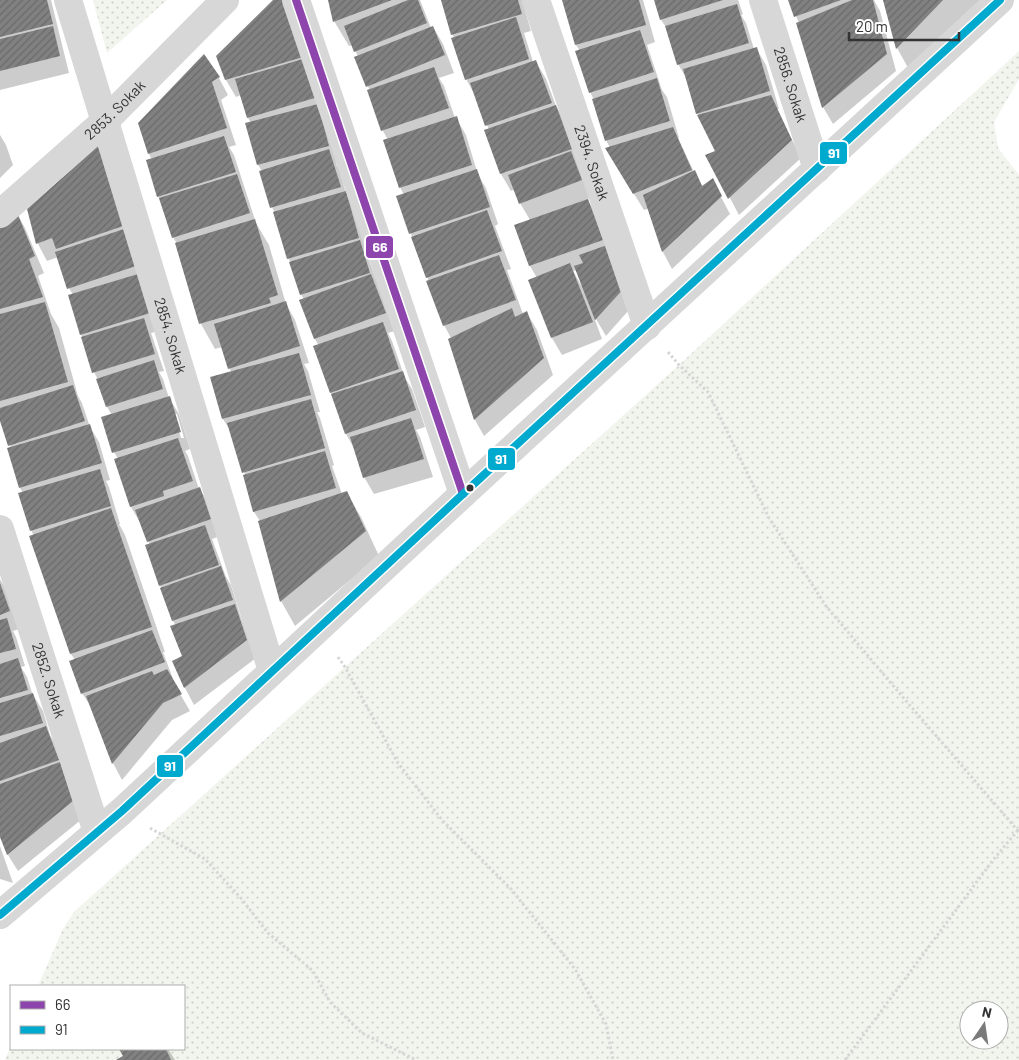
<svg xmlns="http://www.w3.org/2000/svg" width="1019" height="1060" viewBox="0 0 1019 1060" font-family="Barlow,sans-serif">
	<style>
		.grass { fill: url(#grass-dots); fill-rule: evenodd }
		.shadow { fill: #0003; fill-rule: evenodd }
		.building { fill: url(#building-hatch) }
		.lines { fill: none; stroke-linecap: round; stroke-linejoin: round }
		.path { stroke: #d6d6d6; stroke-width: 3; stroke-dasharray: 2.5 2.5; stroke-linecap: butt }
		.minor { stroke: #d7d7d7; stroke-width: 28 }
		.tertiary { stroke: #d7d7d7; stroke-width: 28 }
		.bus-1-casing { stroke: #fff; stroke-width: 11 }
		.bus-2-casing { stroke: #fff; stroke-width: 11 }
		.bus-1 { stroke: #8e44ad; stroke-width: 8 }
		.bus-2 { stroke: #00a9ce; stroke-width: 8 }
		.bus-dot { fill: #333; stroke: #fff; stroke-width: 2 }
		.labels { text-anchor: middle; stroke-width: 5; stroke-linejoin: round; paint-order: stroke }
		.street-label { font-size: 15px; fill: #333; stroke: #fff }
		.line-badge { stroke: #fff; stroke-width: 2 }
		.badge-label { font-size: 14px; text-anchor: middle; font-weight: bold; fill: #fff }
	</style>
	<defs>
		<pattern id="grass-dots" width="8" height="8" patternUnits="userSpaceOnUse" patternTransform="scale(1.25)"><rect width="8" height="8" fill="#f1f5ed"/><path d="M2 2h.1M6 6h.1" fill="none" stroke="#cfd2cc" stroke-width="1.8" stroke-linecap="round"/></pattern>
		<pattern id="building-hatch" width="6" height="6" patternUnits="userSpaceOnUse" patternTransform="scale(1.25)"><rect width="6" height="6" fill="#818181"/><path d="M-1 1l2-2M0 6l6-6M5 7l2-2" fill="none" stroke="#6a6a6a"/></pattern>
	</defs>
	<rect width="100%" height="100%" fill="#fff"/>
	<!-- grass -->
	<g class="grass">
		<path d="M93,0H167L107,53Z"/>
		<path d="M1019,51V79L994,122L998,148L1019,175V1060H5L11,1045V1049H184V986H38L63,929L74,912L679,365ZM969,1010H999V1040H969Z"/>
	</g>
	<!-- shadow -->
	<g class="shadow">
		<path d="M0,0H51L69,73L0,90Z"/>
		<path d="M275,0H294L338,163L336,164L339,168L347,197L355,209L367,255L395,331L388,333L392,341L405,378L412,389L425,427L416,430L420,437L433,477L374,494L364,477L355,450L346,434L334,398L331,393L319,346L315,339L301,301L304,300L301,294L291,263L288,258L275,214L272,207L262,171L258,165L251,123L248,118L241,95L236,97L226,80L217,56Z"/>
		<path d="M329,0H420L431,28L433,27L443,44L454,73L439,78L444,86L455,118H456L466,135L478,175L486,188L498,224L495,226L511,269L507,270L523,314L527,313L537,330L553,375L484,436L475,420L450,339L451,338L444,325L429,282L411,234L398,197L404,195L400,187L388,140L383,131L369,91H370L356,58L358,57L353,45L349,46L334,21Z"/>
		<path d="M442,0H522L531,31L524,33L533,62H536L546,79L556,106L566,123L591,198L587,199L598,217L636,302L606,336L596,319L595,320L602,339L562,355L552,338L529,281L537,278L530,266L516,225L530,220L520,203L515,189L511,191L501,174L486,131L489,130L476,97L466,79L454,38L452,34ZM577,270L583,284L581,285L573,271Z"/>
		<path d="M563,0H643L655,42L647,45L662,90L667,97L679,138H678L694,172L703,187L712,180L730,214L672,269L663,252L648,209L644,210L616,165L610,148L606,140L594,100L590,92L580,51L576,45Z"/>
		<path d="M655,0H738L743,14L741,15L746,23L754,49L756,48L766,65L779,109H777L801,158L739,215L707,155L717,152L697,113L688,81L678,64L668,30L661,20Z"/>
		<path d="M789,0H874L880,11L896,71L833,124L823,107L797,23H799Z"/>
		<path d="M884,0H979L980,2L911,73L897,48Z"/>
		<path d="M219,78L228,95L221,100L236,145L229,147L234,155L256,223L269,245L286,304L295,320L309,363L304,364L308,371L320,412H317L320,418L334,465L332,466L342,494L346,492L361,517L379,556L295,626L281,601L260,521L254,512L245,475L231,432L223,419L232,373L229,368L222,347L215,349L201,324L177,244L173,237L158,196L152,160L149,154L139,124Z"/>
		<path d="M0,135L6,145L13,165L0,178Z"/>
		<path d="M98,148L159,331L151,333L164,371L159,372L163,379L169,398L179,414L190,449L185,451L188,456L199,489H200L210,506L220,536L212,539L226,577L231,585L241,618L256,658L194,705L185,688L174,661L183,657L176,626L173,621L160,585L150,545L141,524L131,507L115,460L118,459L114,452L112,415L107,407L98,380L94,372L81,334L73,295L69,288L58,257L47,261L38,244L28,209ZM174,414H177L184,438H181Z"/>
		<path d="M16,212L25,228L44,273L38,276L51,314L59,328L78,396L82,403L90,427L99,442L110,480L106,481L109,487L120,524H119L125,535L165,652H163L173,679L172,680L190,711L172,720L122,780L113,763L93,710L82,693L75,660L71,654L34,536L31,530L23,493L20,488L8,449L11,448L0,417V226Z"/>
		<path d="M0,579L5,588L19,629L13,631L16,637L25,666L21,667L27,677L32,693L43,711L50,735L56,745L82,819L18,871L8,855L0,833Z"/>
		<path d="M0,846L13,883L0,879Z"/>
		<path d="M120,1049H168L175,1060H118L125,1057Z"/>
	</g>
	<!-- building -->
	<g class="building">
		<path d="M0,0H47L53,24L0,37Z"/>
		<path d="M273,0H292L310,55L225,80L216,56Z"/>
		<path d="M328,0H392L333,22Z"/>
		<path d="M408,0H418L427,23L354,52L344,26Z"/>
		<path d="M441,0H518L522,14L451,35Z"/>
		<path d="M562,0H639L646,25L575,45Z"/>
		<path d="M654,0H723L660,20Z"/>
		<path d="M788,0H841L794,17Z"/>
		<path d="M852,0H873L887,54L822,108L796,23Z"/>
		<path d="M883,0H943L896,49Z"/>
		<path d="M737,4L749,43L677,65L665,26Z"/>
		<path d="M516,17L529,59L465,80L451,38Z"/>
		<path d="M53,26L60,56L0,71V39Z"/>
		<path d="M433,26L445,55L366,87L354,57Z"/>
		<path d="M640,30L654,72L589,93L575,51Z"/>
		<path d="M757,47L770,91L696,114L683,69Z"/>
		<path d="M204,54L220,77L212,82L227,128L148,154L138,123Z"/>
		<path d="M306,58L318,97L247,118L235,79Z"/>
		<path d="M536,60L552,103L485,126L470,83Z"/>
		<path d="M434,67L449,108L381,131L367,90Z"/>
		<path d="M657,78L670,121L605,141L592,99Z"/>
		<path d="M771,95L792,140L728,199L705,155L715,151L697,115Z"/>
		<path d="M318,104L329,146L257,165L245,123Z"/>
		<path d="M556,105L572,149L500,174L484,130Z"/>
		<path d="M457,116L472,165L399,188L383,140Z"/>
		<path d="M673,127L692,170L633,194L605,148Z"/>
		<path d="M224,136L236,172L157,197L146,160Z"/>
		<path d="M98,146L126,225L56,249L52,238L36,244L27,209Z"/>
		<path d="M329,149L341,187L270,208L259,171Z"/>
		<path d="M571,151L582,180L519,204L508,175Z"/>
		<path d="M477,169L490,207L409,234L396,196Z"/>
		<path d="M695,170L702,186L713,178L722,196L662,252L643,195Z"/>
		<path d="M237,174L250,213L172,238L159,198Z"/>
		<path d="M346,191L359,238L287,259L273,212Z"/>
		<path d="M588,199L603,240L529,266L514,225Z"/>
		<path d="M16,210L35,256L29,259L43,297L0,309V224Z"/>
		<path d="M487,210L502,251L426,278L411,237Z"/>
		<path d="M255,219L278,295L269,298L271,303L199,324L175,243Z"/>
		<path d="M124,229L136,266L67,289L55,252Z"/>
		<path d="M360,240L370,273L300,295L289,262Z"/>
		<path d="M610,244L627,285L595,320L574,266L583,263L579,255Z"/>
		<path d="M499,255L516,300L443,326L426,281Z"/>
		<path d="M570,263L593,322L551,338L528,280Z"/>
		<path d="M138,274L150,313L80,335L68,295Z"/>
		<path d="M371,274L386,313L314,339L299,300Z"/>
		<path d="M286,301L300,346L228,369L214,324Z"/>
		<path d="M45,302L68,382L0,401V314Z"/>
		<path d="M512,308L515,317L527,311L544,358L474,420L448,339Z"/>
		<path d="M144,318L155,354L92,373L81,337Z"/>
		<path d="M383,322L399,369L330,393L313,346Z"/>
		<path d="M299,353L311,395L222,419L210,377Z"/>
		<path d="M154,360L163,389L106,407L96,379Z"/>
		<path d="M403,371L416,410L345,434L331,394Z"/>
		<path d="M73,385L85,421L8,446L0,421V408Z"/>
		<path d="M170,396L181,432L112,453L101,417Z"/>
		<path d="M311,399L325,448L242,473L227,423Z"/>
		<path d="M411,418L424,459L363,478L350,437Z"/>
		<path d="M90,424L102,463L19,488L7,448Z"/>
		<path d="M178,438L193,481L163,491L164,496L130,507L114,459Z"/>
		<path d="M325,451L336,488L253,512L243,475Z"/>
		<path d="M100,469L111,506L30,531L18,493Z"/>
		<path d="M200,487L211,519L147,542L135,510Z"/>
		<path d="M347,491L366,531L280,602L258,521Z"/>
		<path d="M111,508L152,627L70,654L29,536Z"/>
		<path d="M205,525L219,565L159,586L145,545Z"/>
		<path d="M221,566L233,600L172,621L160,588Z"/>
		<path d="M0,583L10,611L0,615Z"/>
		<path d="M235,604L247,640L184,688L172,661L182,656L170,626Z"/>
		<path d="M7,618L16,649L0,653V620Z"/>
		<path d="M152,630L165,662L81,694L69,661Z"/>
		<path d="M18,658L28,690L0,698V664Z"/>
		<path d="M167,669L182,694L163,703L112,764L86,696L152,671L154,675Z"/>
		<path d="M33,693L43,723L0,736V703Z"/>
		<path d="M46,726L59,760L0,781V743Z"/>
		<path d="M60,762L73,801L7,855L0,837V784Z"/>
		<path d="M119,1049H166L171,1060H116L123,1056Z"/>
	</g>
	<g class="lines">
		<!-- path -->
		<g class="path">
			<path d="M668,352L679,365L708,392L769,518L826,606L901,695L1019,832"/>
			<path d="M338,657L345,667L398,763L442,820L511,889L575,969L606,1024L613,1060"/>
			<path d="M150,828L205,859L240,897L268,933L313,971L330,1002L362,1033L416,1060"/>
			<path d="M845,1060L993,860L1019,829"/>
		</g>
		<!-- minor -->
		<g class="minor">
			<path id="s1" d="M68,0L272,671"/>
			<path d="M296,0L463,494"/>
			<path id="s2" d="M536,0L647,326"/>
			<path id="s3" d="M763,0L817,169"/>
			<path id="s4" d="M0,214L105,121L225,0"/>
			<path id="s5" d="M0,529L97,832"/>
		</g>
		<!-- tertiary -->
		<path class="tertiary" d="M0,915L122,811L463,494L1000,0"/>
		<defs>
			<path id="bus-1" d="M296,0L463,494"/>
			<path id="bus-2" d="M0,915L122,811L463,494L1000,0"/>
		</defs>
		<!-- bus-1 casing -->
		<use href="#bus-1" class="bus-1-casing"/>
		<!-- bus-2 casing -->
		<use href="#bus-2" class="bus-2-casing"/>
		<!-- bus-1 -->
		<use href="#bus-1" class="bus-1"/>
		<!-- bus-2 -->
		<use href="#bus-2" class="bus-2"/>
	</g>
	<!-- markers -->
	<circle class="bus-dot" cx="470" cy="488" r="4.5"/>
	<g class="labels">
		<!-- street labels -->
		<g class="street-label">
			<text dy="5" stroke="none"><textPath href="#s3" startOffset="89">2856. Sokak</textPath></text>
			<text dy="5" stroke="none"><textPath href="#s4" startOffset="155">2853. Sokak</textPath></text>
			<text dy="5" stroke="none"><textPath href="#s2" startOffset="172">2394. Sokak</textPath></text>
			<text dy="5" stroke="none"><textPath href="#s1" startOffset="351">2854. Sokak</textPath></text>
			<text dy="5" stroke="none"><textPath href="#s5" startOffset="159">2852. Sokak</textPath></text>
		</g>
	</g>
	<g class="line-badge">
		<rect x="819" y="141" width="29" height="24" rx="5" fill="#00a9ce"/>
		<rect x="365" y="235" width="29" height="24" rx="5" fill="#8e44ad"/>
		<rect x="487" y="447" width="29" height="24" rx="5" fill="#00a9ce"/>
		<rect x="156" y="754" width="28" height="24" rx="5" fill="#00a9ce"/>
	</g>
	<g class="badge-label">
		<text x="834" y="158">91</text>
		<text x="380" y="252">66</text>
		<text x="501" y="464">91</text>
		<text x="170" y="771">91</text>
	</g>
	<!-- legend -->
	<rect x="10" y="985" width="175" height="65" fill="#ffffff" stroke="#adadad"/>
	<rect x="20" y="1001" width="25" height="8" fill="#8e44ad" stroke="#adadad"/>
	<text x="55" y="1010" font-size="15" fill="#333333">66</text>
	<rect x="20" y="1026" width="25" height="8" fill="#00a9ce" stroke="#adadad"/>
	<text x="55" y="1035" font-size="15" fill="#333333">91</text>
	<!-- north arrow -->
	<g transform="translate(984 1025) rotate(13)"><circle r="24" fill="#ffffff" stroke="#adadad"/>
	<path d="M0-4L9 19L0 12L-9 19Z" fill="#7a7a7a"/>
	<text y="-8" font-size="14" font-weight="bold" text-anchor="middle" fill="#333333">N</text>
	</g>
	<!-- scale -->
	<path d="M849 32v8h110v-8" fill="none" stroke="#333333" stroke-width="2.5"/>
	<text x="856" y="32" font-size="15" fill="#333333" stroke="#ffffff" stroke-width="4" paint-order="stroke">20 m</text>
</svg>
